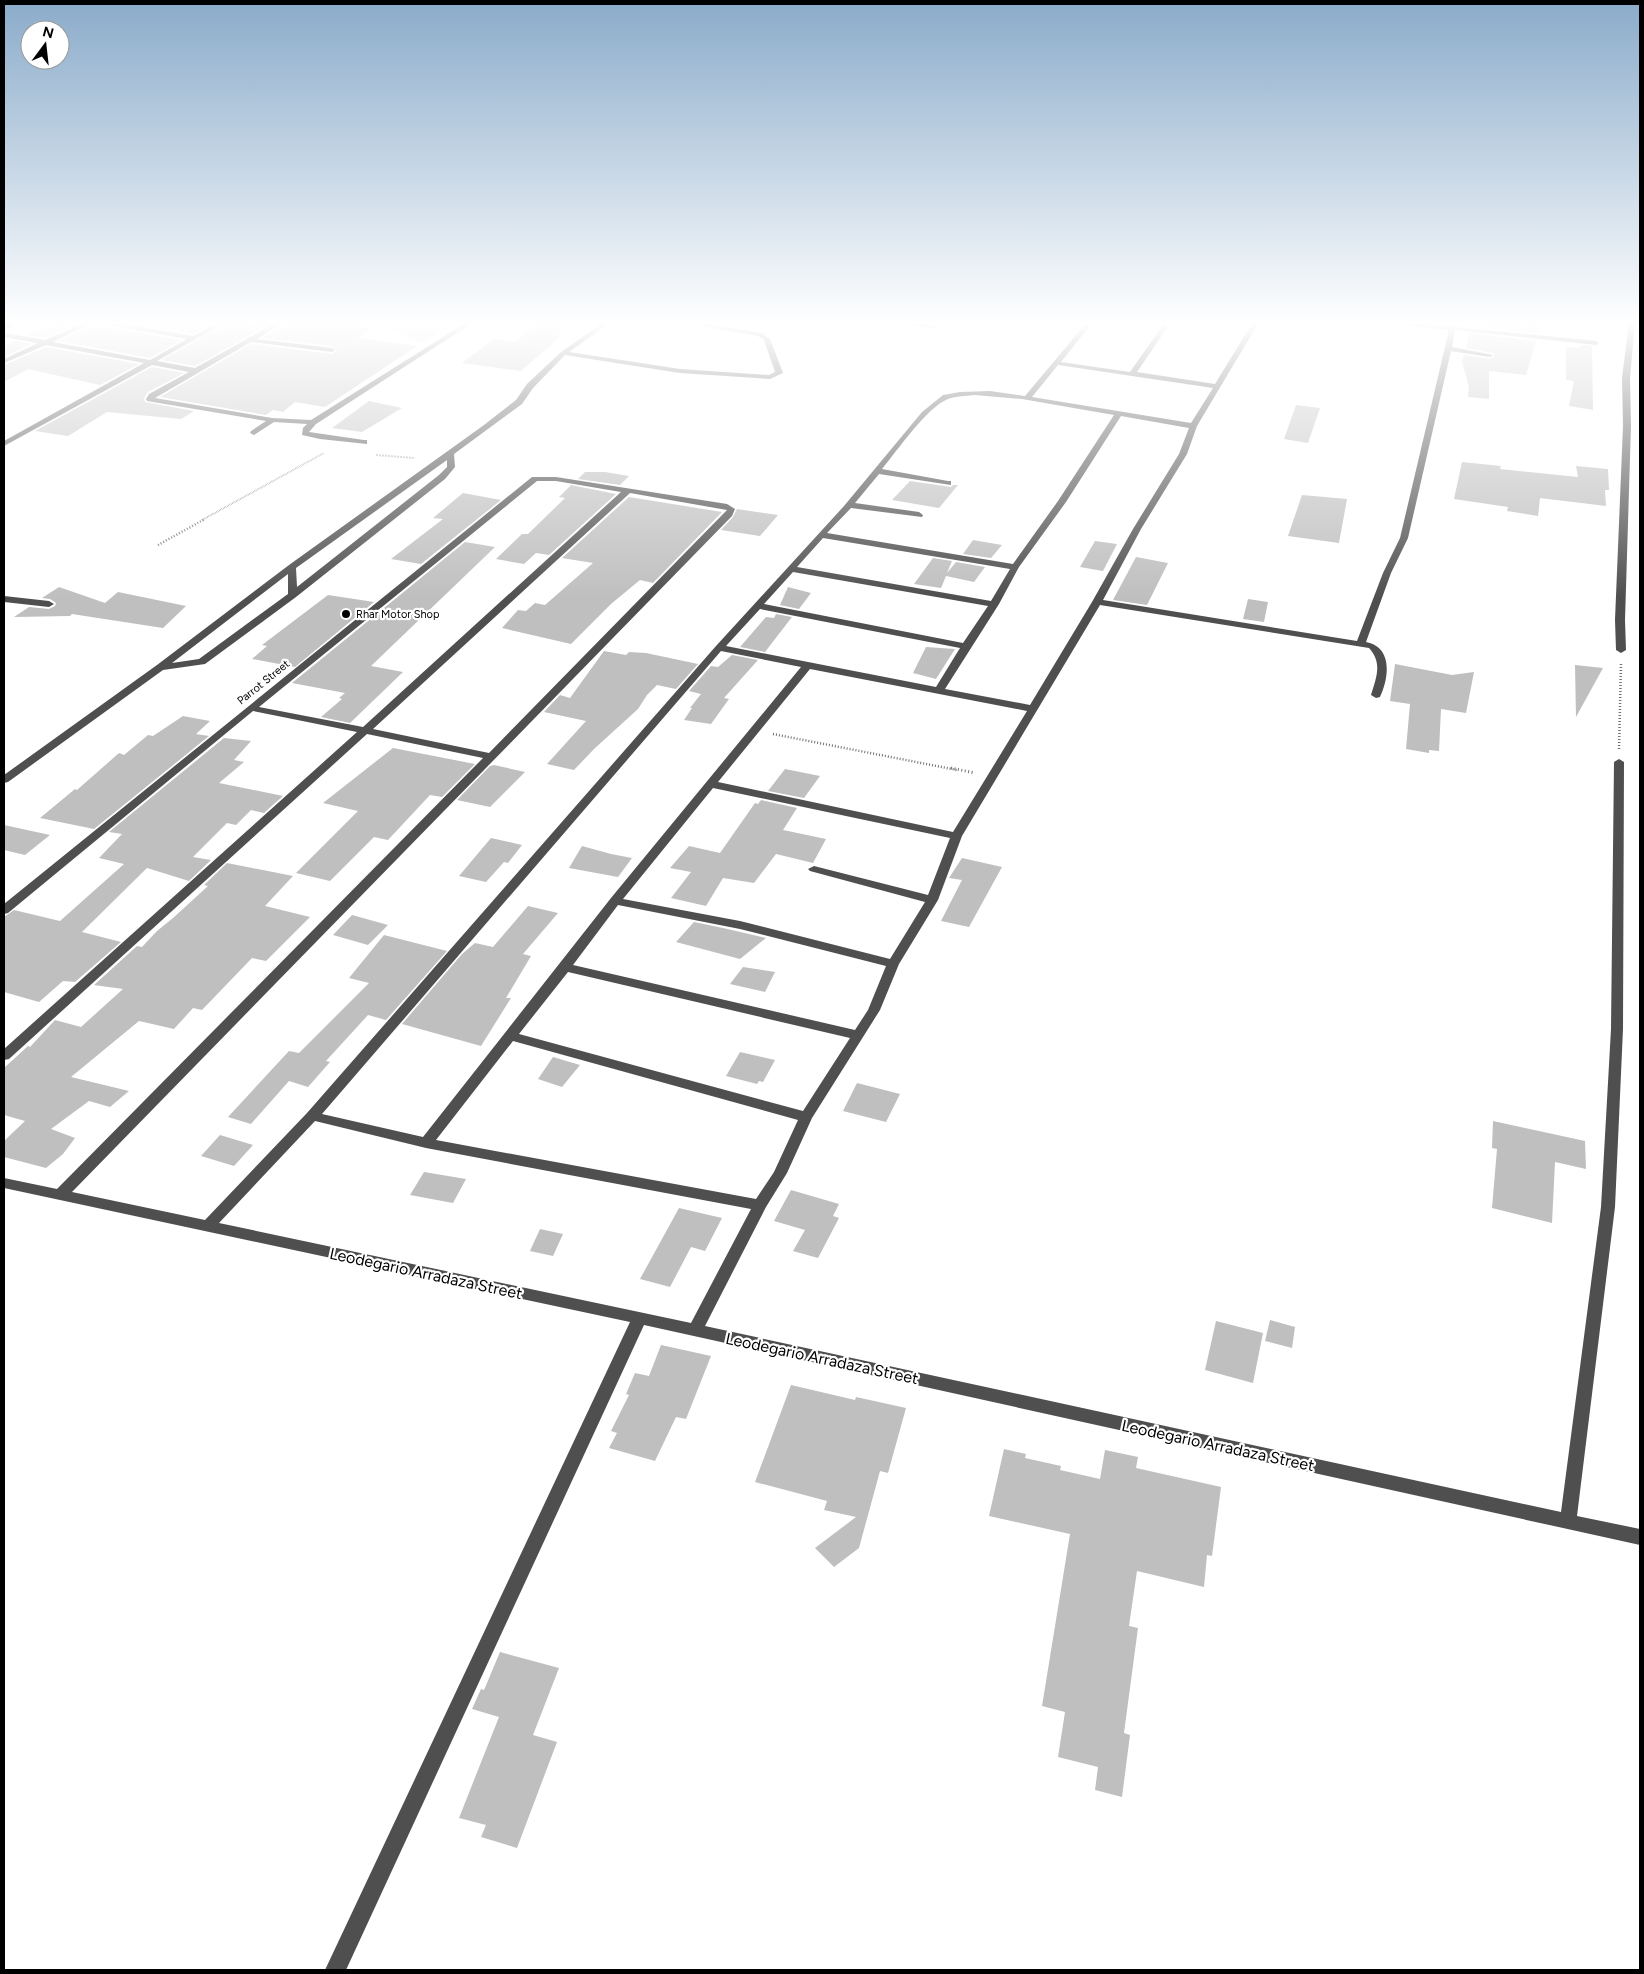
<svg xmlns="http://www.w3.org/2000/svg" width="1644" height="1974" viewBox="0 0 1644 1974" font-family="Figtree,sans-serif">
	<style>
		.green { fill: #d6d6d6 }
		.building { fill: #bfbfbf }
		.lines { fill: none; stroke-linecap: round; stroke-linejoin: round }
		.path-far2 { stroke: #717171; stroke-width: 2; stroke-dasharray: 0.5 1; stroke-linecap: butt }
		.path-far1 { stroke: #717171; stroke-width: 2.5; stroke-dasharray: 1 2; stroke-linecap: butt }
		.path { stroke: #717171; stroke-width: 3; stroke-dasharray: 1 2.5; stroke-linecap: butt }
		.minor { fill: #4f4f4f; fill-rule: evenodd }
		.poi-dot { fill: #000; stroke: #fff; stroke-width: 2 }
		.labels { text-anchor: middle; stroke-width: 4.5; stroke-linejoin: round; paint-order: stroke }
		.far-poi-label { font-size: 11px; fill: #000; stroke: #fff; text-anchor: start }
		.far-street-label { font-size: 11px; fill: #000; stroke: #fff }
		.near-street-label { font-size: 16px; fill: #000; stroke: #fff }
	</style>
	<rect width="100%" height="100%" fill="#fff"/>
	<!-- green -->
	<path class="green" d="M374,322H455L422,343Z"/>
	<!-- building -->
	<g class="building">
		<path d="M55,322H83L45,338L27,335Z"/>
		<path d="M97,322L103,326L182,340L150,358L59,341Z"/>
		<path d="M123,322H215L193,334Z"/>
		<path d="M228,322H274L195,366L162,360Z"/>
		<path d="M286,322H341L376,326L358,338L417,346L325,407L295,402L283,412L273,410L266,415L160,397L251,344L332,354L337,351L332,346L262,338Z"/>
		<path d="M539,322H571L557,335L561,336L521,371L462,363L494,339L515,342Z"/>
		<path d="M1468,322H1542L1538,333L1468,326Z"/>
		<path d="M1469,333L1536,341L1526,375L1489,371V399L1468,397L1469,387L1462,362L1464,355L1490,359L1495,355L1493,353L1466,348Z"/>
		<path d="M15,341L32,344L4,357V346Z"/>
		<path d="M1581,345L1592,346L1593,410L1569,406L1574,381L1566,380V347L1580,348Z"/>
		<path d="M46,347L139,364L100,385L28,369L4,382V365Z"/>
		<path d="M152,367L184,373L148,392L144,398L145,402L194,411L181,419L107,412L68,436L35,431Z"/>
		<path d="M369,401L402,408L362,432L332,428Z"/>
		<path d="M1296,405L1320,408L1308,443L1284,439Z"/>
		<path d="M1462,462L1501,466L1500,469L1578,477L1576,466L1608,469L1609,490H1605L1606,506L1540,498L1538,516L1507,511L1508,507L1454,499Z"/>
		<path d="M585,472H605L629,476L620,485L578,479Z"/>
		<path d="M910,481L951,487L953,485H958L939,508L892,500Z"/>
		<path d="M571,485L616,494L549,555L536,553L524,564L496,559L522,534H528L565,498L559,497Z"/>
		<path d="M463,493L501,500L421,564L391,559L443,519L433,518Z"/>
		<path d="M1302,495L1347,499L1339,543L1288,536Z"/>
		<path d="M629,497L722,512L653,583L640,580L611,604L571,644L502,628L518,610L526,611L535,603L545,605L593,563L562,558Z"/>
		<path d="M737,509L778,515L760,536L721,530L733,517Z"/>
		<path d="M973,540L1002,545L991,558L963,554Z"/>
		<path d="M1095,541L1117,544L1103,571L1080,567Z"/>
		<path d="M465,542L495,547L371,666L403,672L350,723L321,717L342,699L339,698L345,693L292,683Z"/>
		<path d="M1136,557L1168,563L1147,605L1113,600Z"/>
		<path d="M933,558L952,561L947,573L956,562L985,567L974,582L946,576L941,588L914,584Z"/>
		<path d="M59,587L105,603L118,592L186,606L163,628L72,614L70,616L14,617L29,607L49,609L55,606L56,603L50,599L42,598Z"/>
		<path d="M788,587L811,593L799,609L780,605Z"/>
		<path d="M328,595L374,602L295,667L252,659L267,646L262,645Z"/>
		<path d="M1248,599L1268,602L1264,622L1243,619Z"/>
		<path d="M776,614L792,617L765,652L740,647L766,617L774,618Z"/>
		<path d="M926,647L955,649L936,679L913,673Z"/>
		<path d="M604,651L626,655L629,652L646,653L698,664L676,689L657,685L647,695L638,709L594,749L574,770L547,764L586,721L544,712L560,695L570,698Z"/>
		<path d="M732,655L758,660L724,698L729,699L711,724L684,720L692,708H690L701,694L689,691L711,666L718,667Z"/>
		<path d="M1395,664L1452,675L1474,672L1466,713L1441,709L1439,751L1429,750V753L1406,749L1410,704L1390,701Z"/>
		<path d="M1575,665L1603,668L1576,717Z"/>
		<path d="M183,716L210,721L196,734L209,736L94,829L40,818L75,789L77,790L119,753L124,755L148,735L153,736Z"/>
		<path d="M224,738L251,741L234,760L244,762L219,783L283,796L264,813L251,810L236,825L227,823L193,857L211,860L189,881L147,868L82,932L121,942L75,982L63,981L39,1002L4,992V917L14,910L60,921L124,864L99,858L122,834L109,832Z"/>
		<path d="M393,748L475,764L442,797L430,795L388,840L374,837L330,881L296,873L358,811L323,803Z"/>
		<path d="M494,765L525,772L490,807L457,800L490,766Z"/>
		<path d="M785,769L820,776L804,798L768,791Z"/>
		<path d="M761,800L797,808L783,830L826,839L813,863L776,854L754,883L723,878L706,906L671,898L691,872L670,868L689,846L720,853L755,803L758,804Z"/>
		<path d="M4,825L50,835L25,855L4,850Z"/>
		<path d="M491,838L522,845L508,863L504,862L486,882L459,876Z"/>
		<path d="M582,846L611,854L632,858L618,877L569,868Z"/>
		<path d="M962,858L1002,867L969,927L941,921L962,880L949,878Z"/>
		<path d="M227,863L293,876L265,906L310,917L266,961L252,958L202,1010L193,1008L174,1029L139,1021L71,1077L129,1091L110,1107L89,1101L51,1129L75,1138L63,1154L46,1168L4,1157V1141L25,1121L4,1115V1068L28,1046L30,1047L55,1020L81,1027L123,989L94,985L137,946L142,947L157,931L173,918L208,886L204,885Z"/>
		<path d="M528,906L558,913L523,954L531,956L506,998H511L481,1046L402,1024L462,954L475,943L493,947Z"/>
		<path d="M352,915L388,925L368,945L333,935Z"/>
		<path d="M694,922L723,928L766,938L740,959L676,942Z"/>
		<path d="M384,935L447,951L386,1020L368,1015L326,1061L330,1062L308,1087L289,1081L251,1124L228,1117L289,1051L299,1053L369,983L349,978Z"/>
		<path d="M743,967L775,972L765,992L730,984Z"/>
		<path d="M740,1052L775,1060L763,1082L759,1081L757,1084L726,1076Z"/>
		<path d="M553,1057L580,1065L562,1087L538,1079Z"/>
		<path d="M857,1083L900,1094L886,1122L843,1111Z"/>
		<path d="M1493,1121L1585,1141L1586,1169L1555,1162L1552,1223L1492,1208L1497,1149L1492,1148Z"/>
		<path d="M220,1135L253,1145L234,1166L201,1156Z"/>
		<path d="M424,1172L466,1179L453,1203L410,1195Z"/>
		<path d="M791,1190L839,1204L833,1216L839,1218L818,1258L793,1251L805,1230L774,1221Z"/>
		<path d="M679,1208L722,1218L705,1251L691,1247L670,1287L640,1279Z"/>
		<path d="M540,1229L563,1234L553,1256L530,1251Z"/>
		<path d="M1270,1320L1295,1327L1292,1348L1265,1341Z"/>
		<path d="M1216,1321L1263,1333L1253,1383L1205,1370Z"/>
		<path d="M661,1345L711,1356L686,1419L676,1417L655,1461L609,1448L617,1433L611,1431L629,1395L626,1394L635,1373L649,1376Z"/>
		<path d="M791,1385L855,1400L856,1397L906,1408L888,1473L880,1471L859,1548L834,1567L815,1548L856,1517L824,1510L827,1501L755,1482Z"/>
		<path d="M1004,1449L1026,1454L1025,1458L1061,1466L1060,1470L1100,1479L1105,1450L1138,1457L1136,1468L1221,1487L1212,1556L1207,1555L1204,1587L1137,1571L1129,1626L1138,1628L1124,1733L1130,1735L1122,1797L1095,1790L1098,1767L1058,1757L1065,1712L1042,1706L1070,1534L989,1516Z"/>
		<path d="M500,1652L559,1668L533,1735L557,1742L517,1848L481,1837L486,1825L459,1818L499,1717L472,1709L481,1689L484,1690Z"/>
	</g>
	<g class="lines">
		<!-- path-far2 -->
		<g class="path-far2">
			<path d="M376,455L414,458"/>
			<path d="M202,520L324,453"/>
		</g>
		<!-- path-far1 -->
		<g class="path-far1">
			<path d="M158,545L205,519"/>
			<path d="M773,734L957,770"/>
			<path d="M1619,749L1621,663"/>
		</g>
		<!-- path -->
		<path class="path" d="M951,768L975,773"/>
		<!-- minor -->
		<g class="minor">
			<path d="M14,322H22L4,330V326Z"/>
			<path d="M87,322H95L53,342L150,360L187,339L103,324L100,322H113L193,336L219,322H226L157,361L195,368L277,322H284L257,339L332,348L335,350L332,352L251,342L155,398L272,418L311,420L467,322H474L316,424L309,432L364,440H367V444L320,439L302,435L303,428L307,424L274,422L254,435L250,433L251,431L266,421L147,401L146,399L149,394L189,372L152,365L4,446V441L144,363L46,345L4,363V359L38,343L4,337V333L45,340Z"/>
			<path d="M604,322H611L569,352L680,369L769,375L775,372L764,340L758,336L678,322H693L762,333L770,339L783,373L770,379L680,373L565,355L533,388L522,404L454,454L455,467L445,479L296,597L205,664L163,670L8,782L4,783V775L157,665L289,565L484,425L516,400L527,384L561,352ZM447,460V467L439,475L297,587L296,568ZM288,574V594L199,659L172,663Z"/>
			<path d="M896,322H914L936,326L933,328L899,324Z"/>
			<path d="M1087,322H1093L1061,362L1130,372L1165,322H1171L1137,372L1215,384L1253,322H1259L1197,426L1187,454L1141,529L1103,600L1357,641L1383,573L1400,538L1449,330L1393,324L1390,322L1450,326L1451,322H1457L1456,327L1596,341L1599,343L1596,345L1455,330L1452,347L1493,355L1490,357L1451,351L1408,538L1391,573L1366,642C1393,647 1389,678 1380,697L1376,698L1371,695C1376,678 1383,663 1369,648L1100,605L962,836L938,900L899,964L880,1010L812,1118L787,1173L766,1207L705,1326L1561,1512L1601,1207L1611,1029L1614,762L1619,759L1624,762L1623,1029L1615,1207L1577,1516L1640,1529V1545L644,1325L346,1970H325L630,1322L4,1188V1178L57,1189L483,758L367,734L9,1059L4,1060V1049L357,732L253,711L8,913L4,914V904L532,477H556L727,504L735,509L732,516L72,1192L205,1220L307,1113L716,646L844,506L922,412L943,395L960,392L990,391L1025,396ZM1058,365L1213,388L1191,423L1032,397ZM975,395L1022,399L1114,415L1058,501L1013,564L827,533L851,508L922,517L923,515L919,512L855,503L879,474L951,485V481H948L882,469C897,451 927,407 948,399C956,396 966,396 975,395ZM1121,416L1189,428L1179,454L1133,529L1092,602L1030,705L945,689L999,604L1019,567L1066,502ZM537,481H556L621,492L363,727L259,707ZM630,493L727,510L489,753L373,729ZM823,538L1010,569L991,601L797,567ZM793,572L988,606L963,643L764,604ZM760,609L960,648L936,687L726,646ZM721,651L801,667L611,898L423,1137L322,1114ZM810,669L1027,711L953,832L718,782ZM713,788L950,838L928,895L814,866L808,869L810,871L925,902L890,959L740,921L623,899ZM618,905L740,929L886,966L868,1010L855,1030L573,965ZM568,972L850,1038L803,1111L519,1034ZM513,1041L798,1120L774,1172L756,1199L436,1140ZM315,1121L426,1148L751,1209L691,1323L219,1223Z"/>
			<path d="M1629,322H1635L1630,378L1631,426L1625,620L1626,650L1621,653L1616,650L1615,620L1623,426L1622,378Z"/>
			<path d="M4,596L49,601L54,604L49,607L4,602Z"/>
		</g>
	</g>
	<!-- sky -->
	<linearGradient id="sky" x2="0" y2="1"><stop stop-color="#8aabca"/><stop offset="0.54" stop-color="#fff"/><stop offset="1" stop-color="#fff" stop-opacity="0"/></linearGradient>
	<rect width="1644" height="598" fill="url(#sky)"/>
	<!-- markers -->
	<circle class="poi-dot" cx="346" cy="614" r="5"/>
	<g class="labels">
		<!-- far-poi labels -->
		<g class="far-poi-label">
			<text x="356" y="618">Rhar Motor Shop</text>
		</g>
		<!-- far-street labels -->
		<g class="far-street-label">
			<text transform="translate(263 682) rotate(-39)" y="4">Parrot Street</text>
		</g>
		<!-- near-street labels -->
		<g class="near-street-label">
			<text transform="translate(426 1273) rotate(12)" y="6">Leodegario Arradaza Street</text>
			<text transform="translate(822 1358) rotate(12)" y="6">Leodegario Arradaza Street</text>
			<text transform="translate(1218 1445) rotate(12)" y="6">Leodegario Arradaza Street</text>
		</g>
	</g>
	<!-- border -->
	<rect width="1644" height="1974" fill="none" stroke="#000000" stroke-width="10"/>
	<!-- north arrow -->
	<g transform="translate(45 45) rotate(15)"><circle r="24" fill="#ffffff" stroke="#999999"/>
	<path d="M0-4L9 19L0 12L-9 19Z" fill="#000000"/>
	<text y="-8" font-size="14" font-weight="bold" text-anchor="middle" fill="#000000">N</text>
	</g>
</svg>
